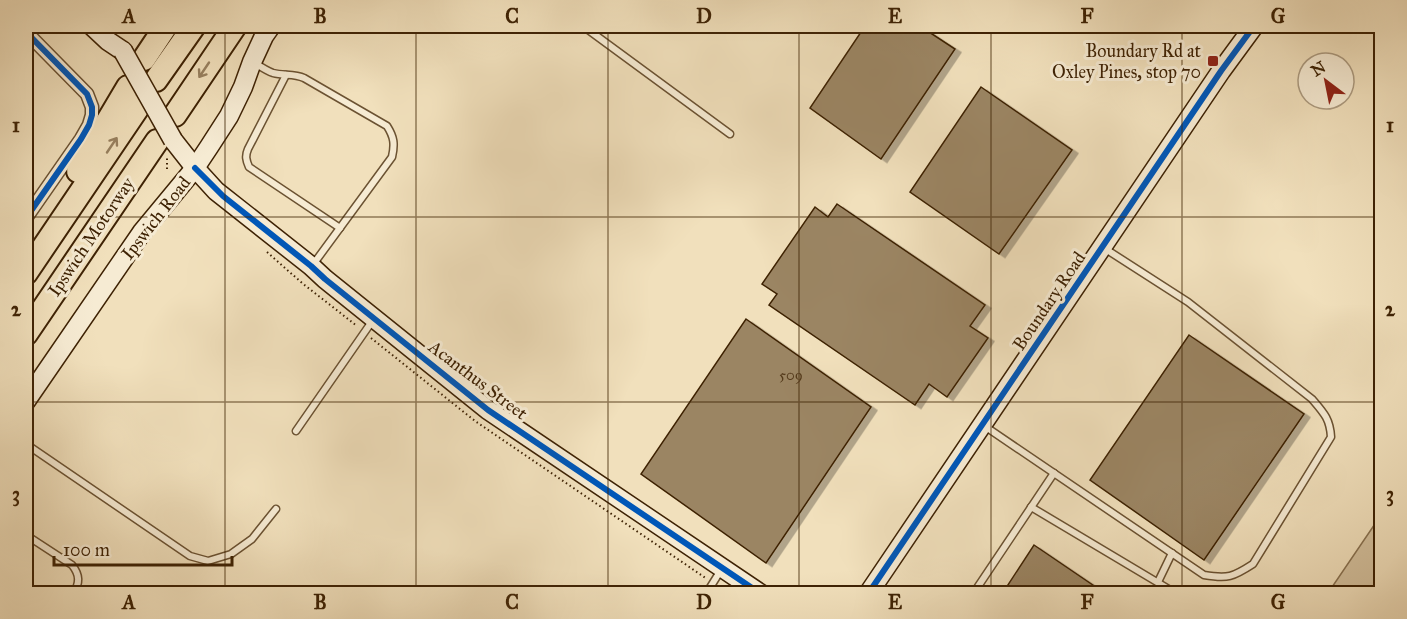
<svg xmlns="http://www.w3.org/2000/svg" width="1407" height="619" viewBox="0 0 1407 619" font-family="'IM FELL Great Primer',serif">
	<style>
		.green { fill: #d3c09d; stroke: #887150; stroke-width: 1.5 }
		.building { fill: #9b8564; stroke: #3e2204; stroke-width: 1.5; filter: url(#shadow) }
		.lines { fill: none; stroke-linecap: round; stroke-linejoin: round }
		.lane-casing { stroke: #6b5232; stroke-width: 9 }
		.street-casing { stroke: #6b5232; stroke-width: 15 }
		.secondary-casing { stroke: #3e2204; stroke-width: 21 }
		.highway-casing { stroke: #3e2204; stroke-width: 26 }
		.path { stroke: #3e2204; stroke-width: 2; stroke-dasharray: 1.5 3; stroke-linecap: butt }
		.lane { stroke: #f6ebd3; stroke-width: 6 }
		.street { stroke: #f6ebd3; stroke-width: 12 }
		.secondary { stroke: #f6ebd3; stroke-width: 18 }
		.highway { stroke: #f1e0bc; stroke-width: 22 }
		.secondary-bridge-casing { stroke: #3e2204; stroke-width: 21; stroke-linecap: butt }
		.secondary-bridge { stroke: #f6ebd3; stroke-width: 18 }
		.cycleway-casing { stroke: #f6ebd3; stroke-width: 10 }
		.cycleway { stroke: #0057b8; stroke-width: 6 }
		.oneway { stroke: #988160 }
		.grid { fill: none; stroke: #3e2204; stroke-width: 1.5; stroke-opacity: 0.55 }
		.poi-dot { fill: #8f2418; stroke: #f6ebd3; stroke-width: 2 }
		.labels { text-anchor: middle; stroke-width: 6; stroke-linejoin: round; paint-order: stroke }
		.number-label { font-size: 15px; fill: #553b1c }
		.poi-label { font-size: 18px; fill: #3e2204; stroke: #f6ebd3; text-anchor: end }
		.street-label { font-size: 18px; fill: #3e2204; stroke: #f6ebd3 }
		.neatline { fill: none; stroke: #3e2204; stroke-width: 2 }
		.grid-label { font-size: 20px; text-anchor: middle; font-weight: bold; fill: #3e2204 }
	</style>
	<defs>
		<filter id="shadow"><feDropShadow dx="6" dy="3.5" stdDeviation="0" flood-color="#0004"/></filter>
	</defs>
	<rect width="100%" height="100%" fill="#f1e0bc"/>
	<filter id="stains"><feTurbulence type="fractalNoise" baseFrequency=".00333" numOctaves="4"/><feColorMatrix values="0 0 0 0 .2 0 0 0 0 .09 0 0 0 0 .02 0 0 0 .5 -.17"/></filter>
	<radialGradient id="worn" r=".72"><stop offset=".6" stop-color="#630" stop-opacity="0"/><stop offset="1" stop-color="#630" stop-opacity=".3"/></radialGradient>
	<!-- green -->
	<path class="green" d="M1381,515V593H1328Z"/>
	<!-- building -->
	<g class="building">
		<path d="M865,26H920L955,49L881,159L810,108Z"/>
		<path d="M981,87L1072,150L999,254L910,192Z"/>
		<path d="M837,204L985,305L970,326L988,338L947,397L929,384L915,405L769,305L777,294L762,284L815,207L828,217Z"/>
		<path d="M746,319L871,407L766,563L641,474Z"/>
		<path d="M1189,335L1304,414L1204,560L1090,480Z"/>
		<path d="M1034,545L1106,594H1002Z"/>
	</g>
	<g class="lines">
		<defs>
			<g id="lane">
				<path d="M583,26L730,134"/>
				<path d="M255,63C261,67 267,71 273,73C284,76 294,73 304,78L387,126C394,137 395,144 392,157L312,266"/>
				<path d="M286,75L248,149C245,156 246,160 249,167L340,228"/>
				<path d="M983,425L1204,575C1228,579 1233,577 1253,564L1331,437C1330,419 1324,413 1312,399L1188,302L1104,248"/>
				<path d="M296,431L373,320"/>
				<path d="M26,444L190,556L208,561L231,554L252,539L276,509"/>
				<path d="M1031,507L1177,594"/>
				<path d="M26,535L72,565C80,575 80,583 73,594"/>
				<path d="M1158,582L1172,553"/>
				<path d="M95,594C103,589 110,589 117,594"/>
				<path d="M706,594L721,570"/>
				<path d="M973,594L1054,473"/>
			</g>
			<path id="street" d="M26,32L87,94L92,107V115L89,125L81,139L26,218"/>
			<g id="secondary">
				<path d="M92,26L108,41L123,51"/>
				<path d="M173,140L195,168L216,191L311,266L325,279L488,410L761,594"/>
				<path d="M26,401L142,232L195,168L209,147L229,116L243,87L252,62L264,36L271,26"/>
				<path d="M868,594L1221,71L1254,26"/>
			</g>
			<g id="highway">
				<path d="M144,59L166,26"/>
				<path d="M156,80L194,26"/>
				<path d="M175,115L235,26"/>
				<path d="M78,171L128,87"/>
				<path d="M26,273L139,106"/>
				<path d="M26,334L157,141"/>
			</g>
		</defs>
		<!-- lane casing -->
		<use href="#lane" class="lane-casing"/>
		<!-- street casing -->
		<use href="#street" class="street-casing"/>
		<!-- secondary casing -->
		<use href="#secondary" class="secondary-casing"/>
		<!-- highway casing -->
		<use href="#highway" class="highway-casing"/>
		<!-- path -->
		<g class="path">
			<path d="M167,169V156"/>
			<path d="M267,252L302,283L357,326"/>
			<path d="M371,338L475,421L707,579"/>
			<path d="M719,587L728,594"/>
		</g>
		<!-- lane -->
		<use href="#lane" class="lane"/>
		<!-- street -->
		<use href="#street" class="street"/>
		<!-- secondary -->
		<use href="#secondary" class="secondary"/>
		<!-- highway -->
		<use href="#highway" class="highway"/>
		<defs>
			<path id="secondary-bridge" d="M123,51L173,140"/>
		</defs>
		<!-- secondary-bridge casing -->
		<use href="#secondary-bridge" class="secondary-bridge-casing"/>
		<!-- secondary-bridge -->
		<use href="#secondary-bridge" class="secondary-bridge"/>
		<defs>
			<g id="cycleway">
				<path d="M26,32L87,94L92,107V115L89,125L81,139L26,218"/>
				<path d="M195,168L223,196L311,266L325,279L488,410L761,594"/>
				<path d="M868,594L1221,71L1254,26"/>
			</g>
		</defs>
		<!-- cycleway casing -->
		<use href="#cycleway" class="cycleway-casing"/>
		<!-- cycleway -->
		<use href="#cycleway" class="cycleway"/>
	</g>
	<!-- one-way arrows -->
	<defs><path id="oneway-shaft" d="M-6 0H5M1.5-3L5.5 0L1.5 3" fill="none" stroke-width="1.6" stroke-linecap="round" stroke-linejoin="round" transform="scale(1.5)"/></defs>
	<g class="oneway">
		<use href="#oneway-shaft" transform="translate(204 70) rotate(124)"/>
		<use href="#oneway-shaft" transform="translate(112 145) rotate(-56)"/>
	</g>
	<!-- grid -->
	<path class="grid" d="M225,26V594M416,26V594M608,26V594M799,26V594M991,26V594M1182,26V594M26,217H1382M26,402H1382"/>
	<!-- markers -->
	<rect class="poi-dot" x="1207" y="55" width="12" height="12" rx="3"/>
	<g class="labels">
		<!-- number labels -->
		<g class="number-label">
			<text x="791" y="380">509</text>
		</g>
		<!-- poi labels -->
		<g class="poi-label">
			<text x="1201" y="57">Boundary Rd at<tspan x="1201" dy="21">Oxley Pines, stop 70</tspan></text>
		</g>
		<!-- street labels -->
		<g class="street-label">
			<text transform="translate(156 218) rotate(-52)" y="6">Ipswich Road</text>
			<text transform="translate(91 237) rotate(-56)" y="6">Ipswich Motorway</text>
			<text transform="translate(1049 301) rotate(-56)" y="6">Boundary Road</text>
			<text transform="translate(478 380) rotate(37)" y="6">Acanthus Street</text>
		</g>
	</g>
	<!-- margin -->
	<rect width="1407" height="619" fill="none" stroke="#f1e0bc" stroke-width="66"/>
	<!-- north arrow -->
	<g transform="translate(1326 81) rotate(328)"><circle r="28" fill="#f6ebd3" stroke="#ac9b80" stroke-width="1.5"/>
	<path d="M0-4.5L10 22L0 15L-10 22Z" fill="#8f2418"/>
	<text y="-9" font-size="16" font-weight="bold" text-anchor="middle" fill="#3e2204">N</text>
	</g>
	<!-- scale -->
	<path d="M54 556v9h178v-9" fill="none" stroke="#3e2204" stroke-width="3"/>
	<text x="63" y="556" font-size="18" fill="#3e2204" stroke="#f6ebd3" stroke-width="4.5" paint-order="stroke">100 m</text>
	<rect x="33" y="33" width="1341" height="553" class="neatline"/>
	<g class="grid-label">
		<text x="129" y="23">A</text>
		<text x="320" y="23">B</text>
		<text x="512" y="23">C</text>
		<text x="704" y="23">D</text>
		<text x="895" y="23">E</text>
		<text x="1087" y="23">F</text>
		<text x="1278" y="23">G</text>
		<text x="16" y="132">1</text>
		<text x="1390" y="132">1</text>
		<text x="16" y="316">2</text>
		<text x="1390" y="316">2</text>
		<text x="16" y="501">3</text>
		<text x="1390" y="501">3</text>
		<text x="129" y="609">A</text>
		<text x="320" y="609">B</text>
		<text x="512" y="609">C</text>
		<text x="704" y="609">D</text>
		<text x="895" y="609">E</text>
		<text x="1087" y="609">F</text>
		<text x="1278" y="609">G</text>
	</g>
	<rect width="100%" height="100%" filter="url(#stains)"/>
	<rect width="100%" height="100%" fill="url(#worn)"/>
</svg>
